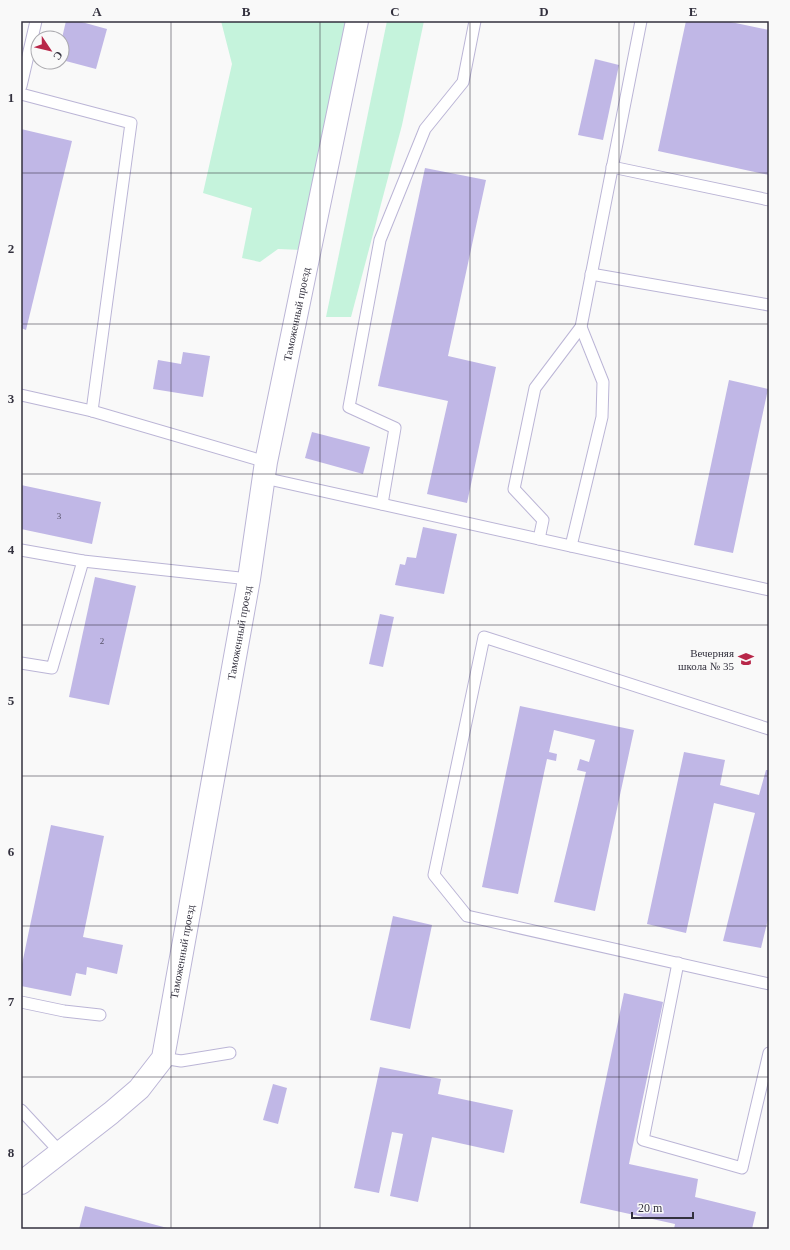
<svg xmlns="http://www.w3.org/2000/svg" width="790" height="1250" viewBox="0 0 790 1250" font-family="Georgia,serif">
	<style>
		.green { fill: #c5f3dc }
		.building { fill: #c0b7e6 }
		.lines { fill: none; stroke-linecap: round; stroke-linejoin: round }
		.lane-casing { stroke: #bbb5d6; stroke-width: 13 }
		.street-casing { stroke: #bbb5d6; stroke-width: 24 }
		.lane { stroke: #fff; stroke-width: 11 }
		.street { stroke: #fff; stroke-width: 22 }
		.grid { fill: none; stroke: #33313e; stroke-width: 1; stroke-opacity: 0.55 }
		.labels { text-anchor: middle; stroke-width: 3.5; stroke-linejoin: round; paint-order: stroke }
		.number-label { font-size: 9px; fill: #565268 }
		.street-label { font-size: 11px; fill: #33313e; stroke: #f9f9f9 }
		.poi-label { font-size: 11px; fill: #33313e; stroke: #f9f9f9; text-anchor: end }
		.neatline { fill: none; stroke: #33313e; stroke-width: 1.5 }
		.grid-label { font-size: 13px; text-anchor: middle; font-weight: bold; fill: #33313e }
	</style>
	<rect width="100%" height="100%" fill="#f9f9f9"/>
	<!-- green -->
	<g class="green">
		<path d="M221,21H348L302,250L278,249L260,262L242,258L252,208L203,193L232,64Z"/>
		<path d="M387,21H424L402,125L351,317H326Z"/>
	</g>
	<!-- building -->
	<g class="building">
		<path d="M66,21H78L107,29L96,69L62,60V38Z"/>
		<path d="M686,21H726L769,30V175L658,151Z"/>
		<path d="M595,59L619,65L603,140L578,135Z"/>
		<path d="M21,129L72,141L26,330L21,328Z"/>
		<path d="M425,168L486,180L448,356L496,367L467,503L427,494L448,401L378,386Z"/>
		<path d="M183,352L210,356L203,397L153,389L158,360L181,364Z"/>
		<path d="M729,380L768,389L733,553L694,545Z"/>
		<path d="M312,432L370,447L363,474L305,458Z"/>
		<path d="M21,485L101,502L92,544L21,529Z"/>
		<path d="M423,527L457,534L444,594L395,585L400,564L405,565L407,557L416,558Z"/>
		<path d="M95,577L136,586L109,705L69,697Z"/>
		<path d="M380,614L394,617L383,667L369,664Z"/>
		<path d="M520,706L634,730L595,911L554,902L586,772L577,770L580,759L589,762L595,740L554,730L549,752L557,754L556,761L547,759L518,894L482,887Z"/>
		<path d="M684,752L725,760L720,785L759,795L766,770H769V915L761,948L723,941L755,813L714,803L686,933L647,924Z"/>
		<path d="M51,825L104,836L83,937L123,945L117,974L87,967L86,975L76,973L71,996L21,986V969Z"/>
		<path d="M393,916L432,925L410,1029L370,1020Z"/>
		<path d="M624,993L663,1002L629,1164L698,1179L695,1197L756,1212L752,1229H674L675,1224L580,1203Z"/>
		<path d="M380,1067L441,1079L438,1094L513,1110L504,1153L432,1137L418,1202L390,1196L403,1134L392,1132L379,1193L354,1188Z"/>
		<path d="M273,1084L287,1088L278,1124L263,1120Z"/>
		<path d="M85,1206L171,1229H79Z"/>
	</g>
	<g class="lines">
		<defs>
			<g id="lane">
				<path d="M21,86L36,21"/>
				<path d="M21,94L131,123L92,411"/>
				<path d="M612,167L769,200"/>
				<path d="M591,274L769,305"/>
				<path d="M21,395L92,411L266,462"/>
				<path d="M264,478L769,590"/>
				<path d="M382,504L395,428L349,407L380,240L425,129L463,82L475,21"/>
				<path d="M539,539L543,520L514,489L535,388L581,327L641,21"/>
				<path d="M571,546L602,417L603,382L581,327"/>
				<path d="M21,550L83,561L249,579"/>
				<path d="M21,663L52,668L83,561"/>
				<path d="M769,729L484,637L434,875L467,916L769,984"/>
				<path d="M678,963L643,1140L742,1168L769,1053"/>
				<path d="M21,1002L64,1011L100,1015"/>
				<path d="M163,1058L181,1061L230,1053"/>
				<path d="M21,1110L61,1153"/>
			</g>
			<g id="street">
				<path id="s1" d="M21,1183L111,1113L139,1089L163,1058L249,579L266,462L357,21"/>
			</g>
		</defs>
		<!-- lane casing -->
		<use href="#lane" class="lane-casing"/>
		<!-- street casing -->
		<use href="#street" class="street-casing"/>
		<!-- lane -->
		<use href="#lane" class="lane"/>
		<!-- street -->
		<use href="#street" class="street"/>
	</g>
	<!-- grid -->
	<path class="grid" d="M171,21V1229M320,21V1229M470,21V1229M619,21V1229M21,173H769M21,324H769M21,474H769M21,625H769M21,776H769M21,926H769M21,1077H769"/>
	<!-- icons -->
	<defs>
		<symbol id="school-bare" viewBox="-9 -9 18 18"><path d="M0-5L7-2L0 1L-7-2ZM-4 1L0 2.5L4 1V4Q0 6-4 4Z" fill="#b82749" stroke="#f9f9f9" stroke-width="2.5" paint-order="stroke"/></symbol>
	</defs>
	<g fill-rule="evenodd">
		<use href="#school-bare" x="735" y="648" width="22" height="22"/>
	</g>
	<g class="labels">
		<!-- number labels -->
		<g class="number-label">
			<text x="59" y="519">3</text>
			<text x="102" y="644">2</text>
		</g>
		<!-- street labels -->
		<g class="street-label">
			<text dy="4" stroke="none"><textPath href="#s1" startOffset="946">Таможенный проезд</textPath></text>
			<text dy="4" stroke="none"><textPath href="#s1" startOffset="622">Таможенный проезд</textPath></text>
			<text dy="4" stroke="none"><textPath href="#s1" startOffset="298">Таможенный проезд</textPath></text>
		</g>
		<!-- poi labels -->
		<g class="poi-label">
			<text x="734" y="657">Вечерняя<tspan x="734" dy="13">школа № 35</tspan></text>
		</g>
	</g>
	<!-- border -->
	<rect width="790" height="1250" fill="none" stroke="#f9f9f9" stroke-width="44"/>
	<!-- north arrow -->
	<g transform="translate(50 50) rotate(125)"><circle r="19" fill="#f9f9f9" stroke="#aaa9ae"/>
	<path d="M0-3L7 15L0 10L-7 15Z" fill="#b82749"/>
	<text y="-6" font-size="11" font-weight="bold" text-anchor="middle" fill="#33313e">С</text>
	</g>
	<!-- scale -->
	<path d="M632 1212v6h61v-6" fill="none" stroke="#33313e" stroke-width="2"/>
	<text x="638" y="1212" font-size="12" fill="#33313e" stroke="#f9f9f9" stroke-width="3" paint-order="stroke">20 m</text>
	<rect x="22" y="22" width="746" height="1206" class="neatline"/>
	<g class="grid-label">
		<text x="97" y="16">A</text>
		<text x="246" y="16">B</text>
		<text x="395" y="16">C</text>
		<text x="544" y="16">D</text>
		<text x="693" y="16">E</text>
		<text x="11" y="102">1</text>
		<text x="11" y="253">2</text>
		<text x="11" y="403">3</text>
		<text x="11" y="554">4</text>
		<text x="11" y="705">5</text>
		<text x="11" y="856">6</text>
		<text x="11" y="1006">7</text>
		<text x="11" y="1157">8</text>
	</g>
</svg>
